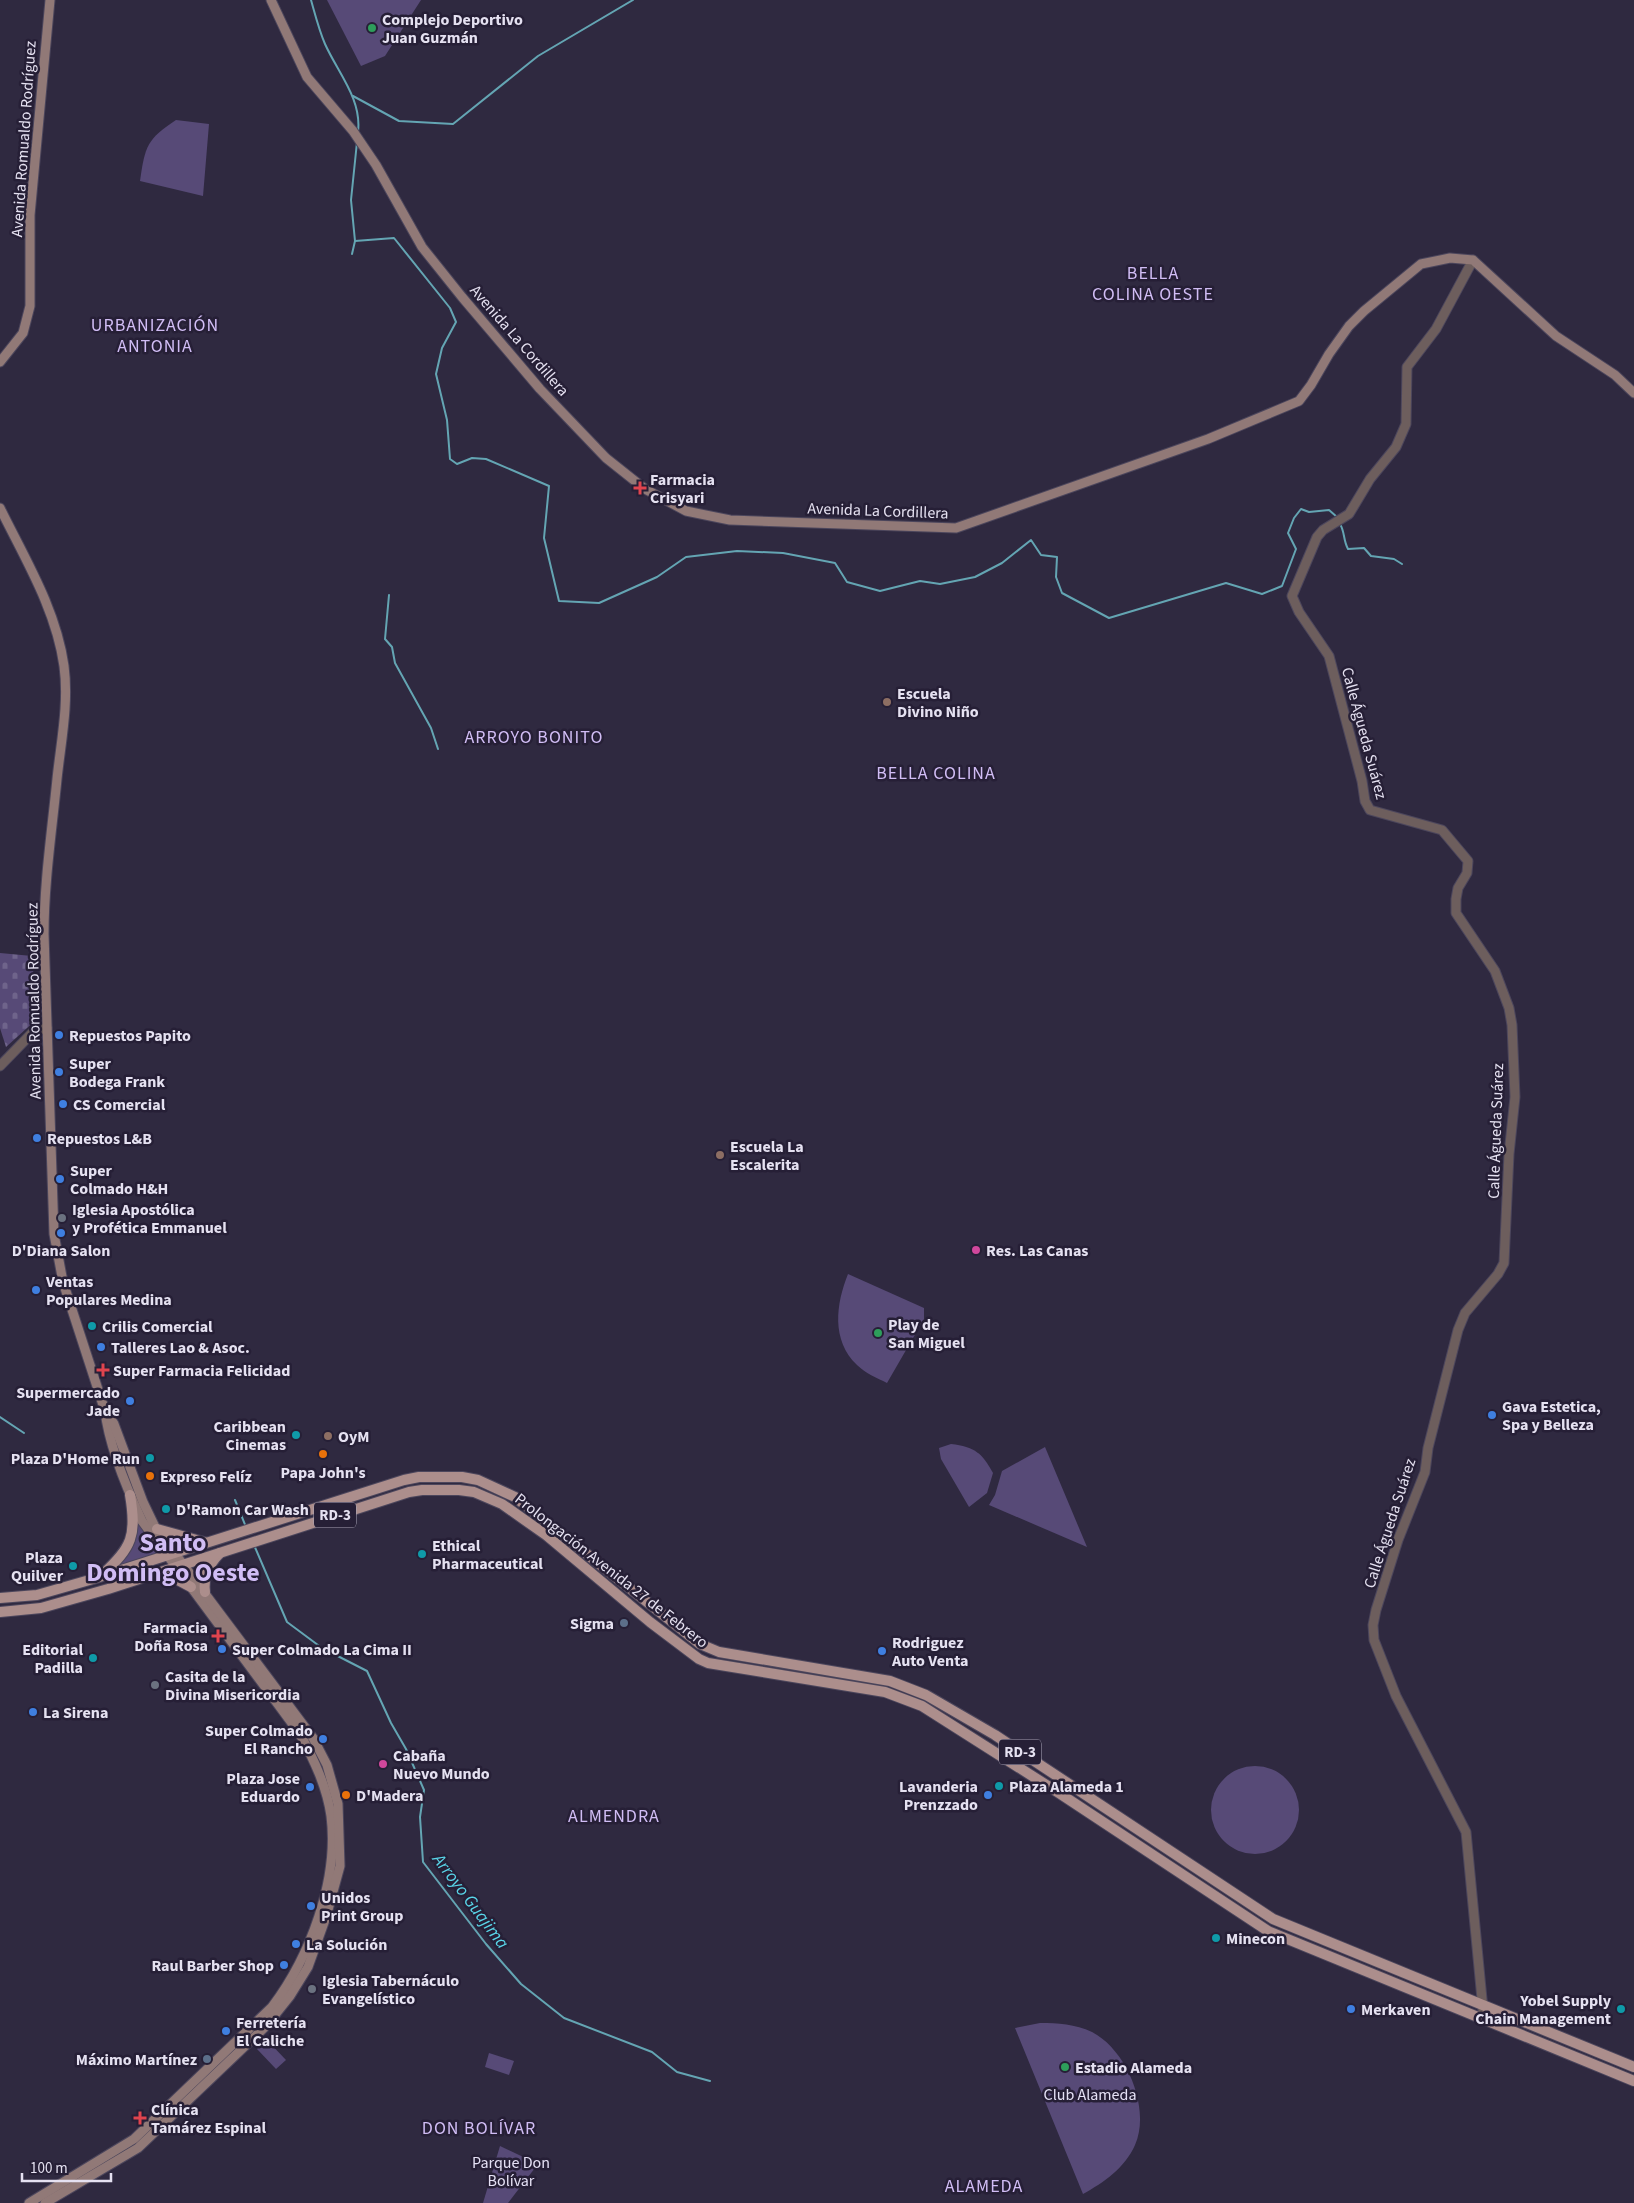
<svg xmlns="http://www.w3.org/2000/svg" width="1634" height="2203" viewBox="0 0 1634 2203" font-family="'Source Sans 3',sans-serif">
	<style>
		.cemetery { fill: url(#cemetery-stones) }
		.park { fill: #574a77 }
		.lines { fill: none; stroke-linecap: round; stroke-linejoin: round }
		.stream { stroke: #64a5b3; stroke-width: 2 }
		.tertiary-casing { stroke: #4c465c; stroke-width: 11 }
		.secondary-casing { stroke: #4c465c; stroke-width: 11 }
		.primary-casing { stroke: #4c465c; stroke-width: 12 }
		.tertiary { stroke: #6d5e5d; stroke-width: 9 }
		.secondary { stroke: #917977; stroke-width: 9 }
		.primary { stroke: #ac8e8c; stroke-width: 10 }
		.leisure-dot { fill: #2e9e5b; stroke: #261f36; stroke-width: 2 }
		.health-dot { fill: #e0444e; stroke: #261f36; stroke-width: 2 }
		.education-dot { fill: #8d6e63; stroke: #261f36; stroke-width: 2 }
		.shop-dot { fill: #3f7fe0; stroke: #261f36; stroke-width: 2 }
		.worship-dot { fill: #6b7280; stroke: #261f36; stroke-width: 2 }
		.hotel-dot { fill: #d1479c; stroke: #261f36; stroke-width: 2 }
		.culture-dot { fill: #0f9aa8; stroke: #261f36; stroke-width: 2 }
		.food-dot { fill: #e8710a; stroke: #261f36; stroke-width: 2 }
		.service-dot { fill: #5c6f8a; stroke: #261f36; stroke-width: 2 }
		.labels { text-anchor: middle; stroke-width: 5; stroke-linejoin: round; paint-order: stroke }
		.shield { fill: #261f36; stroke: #aca7b9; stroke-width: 1 }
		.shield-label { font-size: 15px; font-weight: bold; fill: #e5e1f1 }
		.poi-label { font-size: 16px; font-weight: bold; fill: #e5e1f1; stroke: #261f36; text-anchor: start }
		.street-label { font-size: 16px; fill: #e5e1f1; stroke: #261f36 }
		.park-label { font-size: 16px; fill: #e5e1f5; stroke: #261f36 }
		.neighbourhood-label { font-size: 18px; letter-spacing: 1px; fill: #d1bdf5; stroke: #261f36 }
		.water-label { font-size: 18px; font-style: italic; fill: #59d5e8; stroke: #261f36 }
		.town-label { font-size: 26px; font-weight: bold; fill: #d1bdf5; stroke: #261f36 }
	</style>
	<defs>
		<pattern id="cemetery-stones" width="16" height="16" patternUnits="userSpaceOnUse" patternTransform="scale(1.25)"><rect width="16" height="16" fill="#574a77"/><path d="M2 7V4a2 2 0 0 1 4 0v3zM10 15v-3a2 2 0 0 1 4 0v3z" fill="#6f648b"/></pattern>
	</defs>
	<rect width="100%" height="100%" fill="#2f2940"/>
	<!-- cemetery -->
	<path class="cemetery" d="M0,953L32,956L37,1019L6,1047L0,1028Z"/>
	<!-- park -->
	<g class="park">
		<path d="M327,0H421L385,56L361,66Z"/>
		<path d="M176,120L209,124L203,196L140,181C145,146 147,139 176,120Z"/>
		<path d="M848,1274L924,1308V1319L887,1383C877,1378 865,1373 857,1365C831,1340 836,1304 848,1274Z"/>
		<path d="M951,1444C975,1447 982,1453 993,1473L987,1493L969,1507L941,1459L939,1448Z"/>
		<path d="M1045,1447L1087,1547L989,1505L995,1495L1002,1471Z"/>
		<path d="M136,1518L159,1554L111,1570Z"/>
		<circle cx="1255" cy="1810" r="44"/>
		<path d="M1040,2023C1058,2023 1075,2024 1092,2032C1127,2050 1151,2109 1135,2145C1125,2168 1103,2183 1083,2194L1015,2028Z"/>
		<path d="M266,2039L286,2060L276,2069L257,2049Z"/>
		<path d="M489,2053L514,2061L509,2075L485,2067Z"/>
		<path d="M500,2146L538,2164L508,2203H483Z"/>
	</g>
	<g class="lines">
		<!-- stream -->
		<g class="stream">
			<path d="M311,0C315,14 319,30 325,44C338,73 362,99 358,132"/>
			<path d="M353,96L399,121L453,124L538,56L633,0"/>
			<path d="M355,241L394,238L450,308L456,322L442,348L436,374L447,420L450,459L457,464L472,458L486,459L549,486L544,538L559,601L599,603L657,577L686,557L737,551L783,553L835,563L847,582L880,591L920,581L940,584L975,577L1002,563L1031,540L1041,555L1057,557L1056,577L1062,593L1109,618L1226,583L1262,594L1282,586L1296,549L1288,533L1294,518L1301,509L1309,512L1329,510L1337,517"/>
			<path d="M352,254L355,241L351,200L357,142"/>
			<path d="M1340,524C1345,532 1343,540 1348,549L1364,548L1371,556L1394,559L1402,564"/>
			<path d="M389,595L385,639L392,647L395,663L431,728L438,749"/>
			<path d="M0,1417L24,1433"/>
			<path d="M235,1500L246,1527"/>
			<path d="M254,1545L287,1622L322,1648L367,1671L391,1723L406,1749L424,1790L420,1817L423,1862L486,1944L521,1984L564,2018L652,2052L677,2072L710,2081"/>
		</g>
		<defs>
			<g id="tertiary">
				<path d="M1473,260L1436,329L1407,367L1406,424L1396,447L1370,479L1349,514L1323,530L1317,537L1292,596L1299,612L1329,656L1362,781L1365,801L1370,810L1442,830L1468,861L1467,873L1458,888L1456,899V913L1495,971L1509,1008L1512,1025L1515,1097L1509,1154L1504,1263L1498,1274L1465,1313L1458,1330L1428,1448L1425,1472L1398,1540L1376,1610L1373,1625L1374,1640L1396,1696L1466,1832L1484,2020"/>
				<path d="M0,1066L34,1031L47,1028"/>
			</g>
			<g id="secondary">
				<path d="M271,0L307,77L353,131L376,165L422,247L462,297L540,389L606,458L645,489L686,511L730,520L956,528L1208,439L1299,401L1311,385L1329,354L1349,326L1364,311L1421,264L1450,258L1473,260L1556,336L1615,375L1634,393"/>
				<path d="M0,362L23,333L30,306V215L50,0"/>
				<path d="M0,508C25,559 56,609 64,666C69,704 61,741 57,779C52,830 44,883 44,934L54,1234L63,1282L105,1411C109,1446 127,1489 142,1521L300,1734C314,1760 327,1787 331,1816C339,1880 310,1957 272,2007L134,2139L29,2203"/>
				<path d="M45,2203L138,2148L266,2026L290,1996L308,1967L326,1917L340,1866L338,1804L327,1765L313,1738L155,1527L143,1502L114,1424L107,1413"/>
			</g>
			<g id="primary">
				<path d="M157,1529L204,1542"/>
				<path d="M102,1575C132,1547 137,1536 130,1495"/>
				<path d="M157,1575L174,1578L191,1587"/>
				<path d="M205,1592C203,1577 209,1564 220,1553"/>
				<path d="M0,1598L37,1595L93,1579L404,1480L419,1477H462L478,1480L515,1497L700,1644L719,1652L890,1681L926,1695L995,1735L1273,1919L1634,2067"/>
				<path d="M0,1612L41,1608L108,1589L409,1492L422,1490H459L474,1492L502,1504L546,1535L650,1622L699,1659L708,1663L885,1692L922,1706L1059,1793L1268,1931L1634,2081"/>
			</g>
		</defs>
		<!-- tertiary casing -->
		<use href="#tertiary" class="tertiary-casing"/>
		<!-- secondary casing -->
		<use href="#secondary" class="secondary-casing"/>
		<!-- primary casing -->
		<use href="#primary" class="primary-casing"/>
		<!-- tertiary -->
		<use href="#tertiary" class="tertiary"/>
		<!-- secondary -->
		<use href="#secondary" class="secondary"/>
		<!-- primary -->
		<use href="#primary" class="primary"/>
	</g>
	<!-- markers -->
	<g class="leisure-dot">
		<circle cx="372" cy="28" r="5"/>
		<circle cx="878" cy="1333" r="5"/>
		<circle cx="1065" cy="2067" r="5"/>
	</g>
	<g class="health-dot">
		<path d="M637.5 480.5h5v5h5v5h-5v5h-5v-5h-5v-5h5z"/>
		<path d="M100.5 1362.5h5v5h5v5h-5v5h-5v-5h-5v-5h5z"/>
		<path d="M215.5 1628.5h5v5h5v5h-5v5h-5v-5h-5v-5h5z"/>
		<path d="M137.5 2110.5h5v5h5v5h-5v5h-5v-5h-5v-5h5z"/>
	</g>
	<g class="education-dot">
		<circle cx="887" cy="702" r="5"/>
		<circle cx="720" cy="1155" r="5"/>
		<circle cx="328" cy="1436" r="5"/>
	</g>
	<g class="shop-dot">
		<circle cx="59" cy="1035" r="5"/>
		<circle cx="59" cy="1072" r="5"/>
		<circle cx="63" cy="1104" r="5"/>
		<circle cx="37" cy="1138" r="5"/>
		<circle cx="60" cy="1179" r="5"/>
		<circle cx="61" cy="1233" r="5"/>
		<circle cx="36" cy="1290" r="5"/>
		<circle cx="101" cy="1347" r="5"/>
		<circle cx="130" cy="1401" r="5"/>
		<circle cx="1492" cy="1415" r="5"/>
		<circle cx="222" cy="1649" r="5"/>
		<circle cx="882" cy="1651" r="5"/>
		<circle cx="33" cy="1712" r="5"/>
		<circle cx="323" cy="1739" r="5"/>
		<circle cx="310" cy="1787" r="5"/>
		<circle cx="988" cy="1795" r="5"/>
		<circle cx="311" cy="1906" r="5"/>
		<circle cx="296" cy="1944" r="5"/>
		<circle cx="284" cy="1965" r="5"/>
		<circle cx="1351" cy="2009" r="5"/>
		<circle cx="226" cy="2031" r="5"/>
	</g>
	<g class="worship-dot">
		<circle cx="62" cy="1218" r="5"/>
		<circle cx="155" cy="1685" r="5"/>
		<circle cx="312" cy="1989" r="5"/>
	</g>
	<g class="hotel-dot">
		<circle cx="976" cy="1250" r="5"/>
		<circle cx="383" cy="1764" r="5"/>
	</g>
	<g class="culture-dot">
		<circle cx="92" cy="1326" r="5"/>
		<circle cx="296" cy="1435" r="5"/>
		<circle cx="150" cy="1458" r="5"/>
		<circle cx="166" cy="1509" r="5"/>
		<circle cx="422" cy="1554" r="5"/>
		<circle cx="73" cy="1566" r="5"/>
		<circle cx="93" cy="1658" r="5"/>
		<circle cx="999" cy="1786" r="5"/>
		<circle cx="1216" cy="1938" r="5"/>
		<circle cx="1621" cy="2009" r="5"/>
	</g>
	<g class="food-dot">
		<circle cx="323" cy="1454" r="5"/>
		<circle cx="150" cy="1476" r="5"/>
		<circle cx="346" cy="1795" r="5"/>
	</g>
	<g class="service-dot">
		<circle cx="624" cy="1623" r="5"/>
		<circle cx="207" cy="2059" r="5"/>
	</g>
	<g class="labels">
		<!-- shield labels -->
		<g class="shield">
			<rect x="314" y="1502.5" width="42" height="25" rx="4"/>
			<rect x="999" y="1739.5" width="42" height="25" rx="4"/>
		</g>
		<g class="shield-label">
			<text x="335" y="1520">RD-3</text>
			<text x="1020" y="1757">RD-3</text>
		</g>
		<!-- poi labels -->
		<g class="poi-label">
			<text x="382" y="25">Complejo Deportivo<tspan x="382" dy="18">Juan Guzmán</tspan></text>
			<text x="650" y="485">Farmacia<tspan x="650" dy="18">Crisyari</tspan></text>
			<text x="897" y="699">Escuela<tspan x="897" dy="18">Divino Niño</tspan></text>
			<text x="69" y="1041">Repuestos Papito</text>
			<text x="69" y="1069">Super<tspan x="69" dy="18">Bodega Frank</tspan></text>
			<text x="73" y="1110">CS Comercial</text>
			<text x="47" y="1144">Repuestos L&amp;B</text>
			<text x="730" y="1152">Escuela La<tspan x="730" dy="18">Escalerita</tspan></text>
			<text x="70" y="1176">Super<tspan x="70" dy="18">Colmado H&amp;H</tspan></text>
			<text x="72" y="1215">Iglesia Apostólica<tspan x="72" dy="18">y Profética Emmanuel</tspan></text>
			<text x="61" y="1256" text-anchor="middle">D'Diana Salon</text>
			<text x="986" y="1256">Res. Las Canas</text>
			<text x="46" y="1287">Ventas<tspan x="46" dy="18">Populares Medina</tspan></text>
			<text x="888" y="1330">Play de<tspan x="888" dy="18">San Miguel</tspan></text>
			<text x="102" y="1332">Crilis Comercial</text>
			<text x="111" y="1353">Talleres Lao &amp; Asoc.</text>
			<text x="113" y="1376">Super Farmacia Felicidad</text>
			<text x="120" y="1398" text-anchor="end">Supermercado<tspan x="120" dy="18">Jade</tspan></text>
			<text x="1502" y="1412">Gava Estetica,<tspan x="1502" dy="18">Spa y Belleza</tspan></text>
			<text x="286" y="1432" text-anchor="end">Caribbean<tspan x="286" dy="18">Cinemas</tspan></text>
			<text x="338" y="1442">OyM</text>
			<text x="140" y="1464" text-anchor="end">Plaza D'Home Run</text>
			<text x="323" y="1478" text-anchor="middle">Papa John's</text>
			<text x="160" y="1482">Expreso Felíz</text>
			<text x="176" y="1515">D'Ramon Car Wash</text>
			<text x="432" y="1551">Ethical<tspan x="432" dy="18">Pharmaceutical</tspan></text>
			<text x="63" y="1563" text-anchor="end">Plaza<tspan x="63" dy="18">Quilver</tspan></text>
			<text x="614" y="1629" text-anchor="end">Sigma</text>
			<text x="208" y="1633" text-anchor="end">Farmacia<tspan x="208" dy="18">Doña Rosa</tspan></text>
			<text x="892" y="1648">Rodriguez<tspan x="892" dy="18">Auto Venta</tspan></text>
			<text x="83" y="1655" text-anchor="end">Editorial<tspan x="83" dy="18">Padilla</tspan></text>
			<text x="232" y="1655">Super Colmado La Cima II</text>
			<text x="165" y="1682">Casita de la<tspan x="165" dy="18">Divina Misericordia</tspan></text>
			<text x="43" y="1718">La Sirena</text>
			<text x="313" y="1736" text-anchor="end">Super Colmado<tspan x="313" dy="18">El Rancho</tspan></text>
			<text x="393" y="1761">Cabaña<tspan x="393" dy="18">Nuevo Mundo</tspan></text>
			<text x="300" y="1784" text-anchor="end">Plaza Jose<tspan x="300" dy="18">Eduardo</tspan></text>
			<text x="978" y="1792" text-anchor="end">Lavanderia<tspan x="978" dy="18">Prenzzado</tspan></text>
			<text x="1009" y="1792">Plaza Alameda 1</text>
			<text x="356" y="1801">D'Madera</text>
			<text x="321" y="1903">Unidos<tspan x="321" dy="18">Print Group</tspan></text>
			<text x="1226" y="1944">Minecon</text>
			<text x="306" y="1950">La Solución</text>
			<text x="274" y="1971" text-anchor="end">Raul Barber Shop</text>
			<text x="322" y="1986">Iglesia Tabernáculo<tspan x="322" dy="18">Evangelístico</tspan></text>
			<text x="1611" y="2006" text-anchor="end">Yobel Supply<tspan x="1611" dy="18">Chain Management</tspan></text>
			<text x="1361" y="2015">Merkaven</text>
			<text x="236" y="2028">Ferretería<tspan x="236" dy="18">El Caliche</tspan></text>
			<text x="197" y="2065" text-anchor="end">Máximo Martínez</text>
			<text x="1075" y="2073">Estadio Alameda</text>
			<text x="151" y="2115">Clínica<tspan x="151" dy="18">Tamárez Espinal</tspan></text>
		</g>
		<!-- street labels -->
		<g class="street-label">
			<text transform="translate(23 139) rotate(-86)" y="6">Avenida Romualdo Rodríguez</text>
			<text transform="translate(520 340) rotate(49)" y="6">Avenida La Cordillera</text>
			<text transform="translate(878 510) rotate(2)" y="6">Avenida La Cordillera</text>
			<text transform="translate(1365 733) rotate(75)" y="6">Calle Águeda Suárez</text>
			<text transform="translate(33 1001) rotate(-91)" y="6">Avenida Romualdo Rodríguez</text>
			<text transform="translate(1495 1131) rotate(-88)" y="6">Calle Águeda Suárez</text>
			<text transform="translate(1389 1523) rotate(-72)" y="6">Calle Águeda Suárez</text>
			<text transform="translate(612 1570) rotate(38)" y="6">Prolongación Avenida 27 de Febrero</text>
		</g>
		<!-- park labels -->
		<g class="park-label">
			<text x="1090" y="2100">Club Alameda</text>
			<text x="511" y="2168">Parque Don<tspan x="511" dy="18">Bolívar</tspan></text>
		</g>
		<!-- neighbourhood labels -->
		<g class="neighbourhood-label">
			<text x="1153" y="279">BELLA<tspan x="1153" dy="21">COLINA OESTE</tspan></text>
			<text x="155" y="331">URBANIZACIÓN<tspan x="155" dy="21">ANTONIA</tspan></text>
			<text x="534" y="743">ARROYO BONITO</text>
			<text x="936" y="779">BELLA COLINA</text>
			<text x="614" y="1822">ALMENDRA</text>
			<text x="479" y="2134">DON BOLÍVAR</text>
			<text x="984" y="2192">ALAMEDA</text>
		</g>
		<!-- water labels -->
		<g class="water-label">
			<text transform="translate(471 1901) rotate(53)" y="6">Arroyo Guajima</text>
		</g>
		<!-- town labels -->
		<g class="town-label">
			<text x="173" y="1551">Santo<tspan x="173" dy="30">Domingo Oeste</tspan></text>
		</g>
	</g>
	<!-- scale -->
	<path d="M22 2173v8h89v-8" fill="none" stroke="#e5e1f1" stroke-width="2.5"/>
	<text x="30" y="2173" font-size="15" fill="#e5e1f1" stroke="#261f36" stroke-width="4" paint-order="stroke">100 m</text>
</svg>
